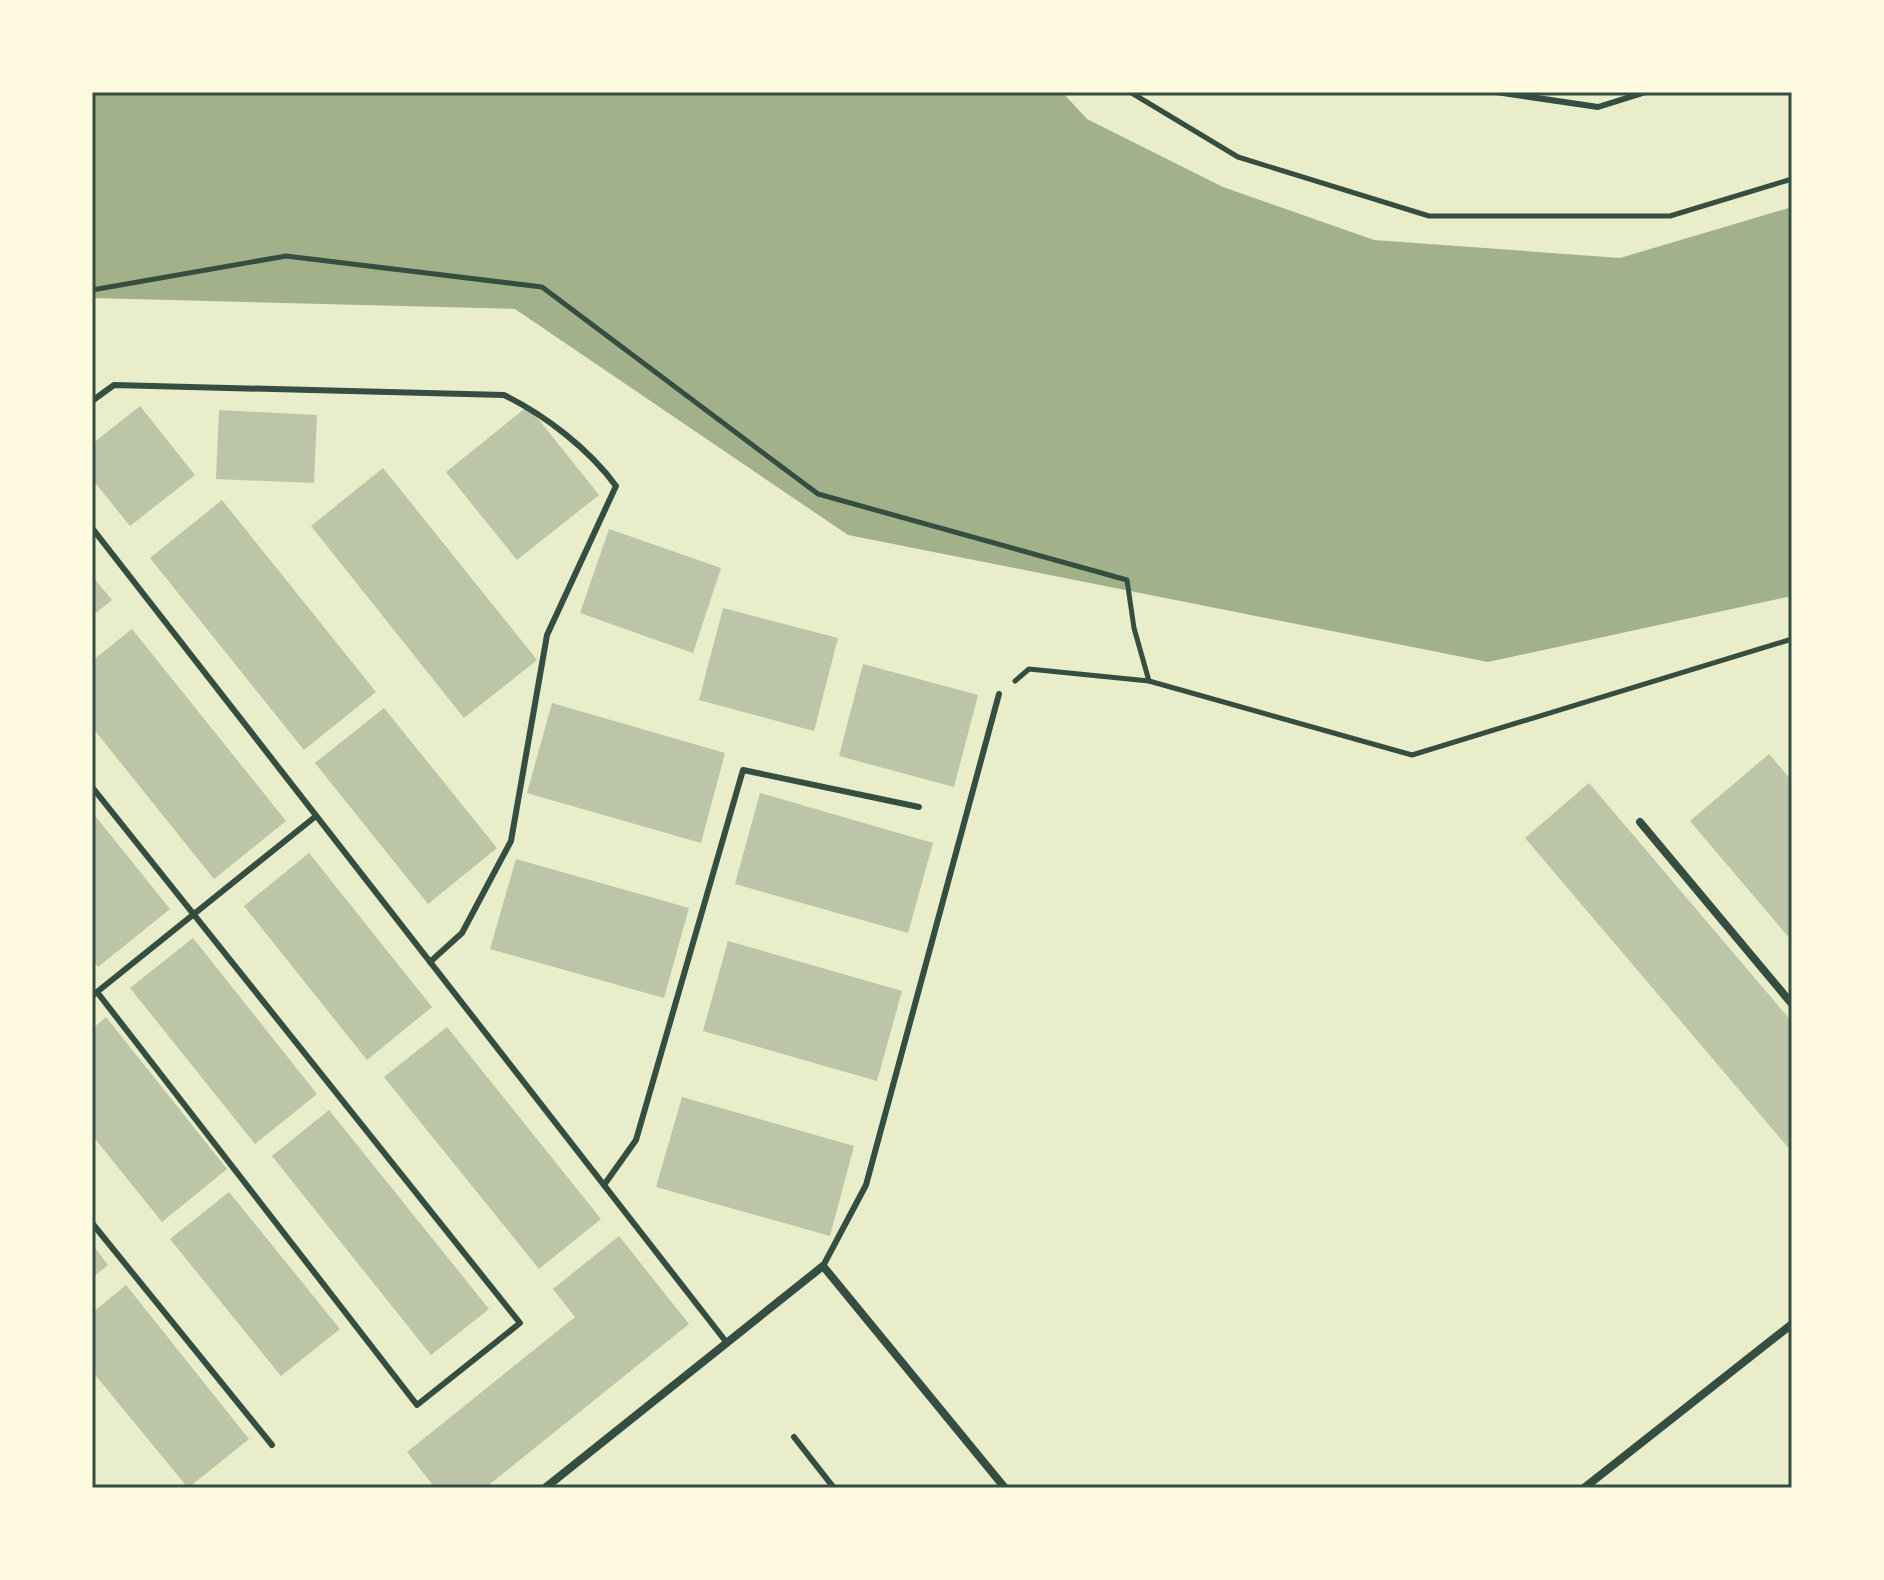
<svg xmlns="http://www.w3.org/2000/svg" width="1884" height="1580" viewBox="0 0 1884 1580" font-family="Manrope,sans-serif">
	<style>
		.water { fill: #a3b18a }
		.building { fill: #bcc5a7 }
		.lines { fill: none; stroke-linecap: round; stroke-linejoin: round }
		.path { stroke: #344e41; stroke-width: 5 }
		.service { stroke: #344e41; stroke-width: 6 }
		.minor { stroke: #344e41; stroke-width: 8 }
		.neatline { fill: none; stroke: #344e41; stroke-width: 3 }
	</style>
	<rect width="100%" height="100%" fill="#e9edc9"/>
	<!-- water -->
	<path class="water" d="M92,92H1062L1087,119L1223,187L1374,240L1620,258L1792,207V596L1488,662L848,535L515,309L92,298Z"/>
	<!-- building -->
	<g class="building">
		<path d="M140,406L195,475L130,526L92,479V444Z"/>
		<path d="M528,406L599,495L517,560L446,472Z"/>
		<path d="M219,410L317,415L314,483L216,479Z"/>
		<path d="M383,468L537,660L464,718L311,526Z"/>
		<path d="M222,500L376,692L304,750L150,558Z"/>
		<path d="M609,529L721,568L693,653L580,613Z"/>
		<path d="M92,576L112,600L92,616Z"/>
		<path d="M723,608L838,638L814,731L699,700Z"/>
		<path d="M132,629L286,821L214,879L92,727V661Z"/>
		<path d="M863,664L978,695L954,787L839,756Z"/>
		<path d="M552,703L725,753L701,843L527,793Z"/>
		<path d="M384,708L497,848L428,904L315,763Z"/>
		<path d="M1769,754L1792,781V941L1690,821Z"/>
		<path d="M1589,783L1792,1022V1152L1525,838Z"/>
		<path d="M760,793L933,843L908,933L735,884Z"/>
		<path d="M92,812L170,909L98,967L92,960Z"/>
		<path d="M309,853L432,1007L367,1060L244,906Z"/>
		<path d="M516,859L689,908L664,998L490,949Z"/>
		<path d="M193,938L317,1094L255,1144L130,988Z"/>
		<path d="M728,941L902,991L877,1081L703,1031Z"/>
		<path d="M106,1017L227,1169L162,1222L92,1135V1029Z"/>
		<path d="M447,1027L601,1219L539,1269L384,1077Z"/>
		<path d="M682,1097L854,1146L830,1236L656,1187Z"/>
		<path d="M329,1110L489,1309L431,1355L272,1156Z"/>
		<path d="M229,1192L340,1329L281,1376L170,1239Z"/>
		<path d="M619,1236L689,1324L485,1488H435L407,1452L575,1317L553,1289Z"/>
		<path d="M92,1244L108,1265L92,1278Z"/>
		<path d="M126,1285L249,1439L188,1488L92,1371V1313Z"/>
	</g>
	<g class="lines">
		<!-- path -->
		<g class="path">
			<path d="M1130,92L1238,157L1429,216H1670L1792,179"/>
			<path d="M92,290L286,256L542,287L818,494L1127,580L1134,628L1149,681L1412,755L1792,639"/>
			<path d="M1015,681L1029,669L1149,681"/>
		</g>
		<!-- service -->
		<g class="service">
			<path d="M1496,92L1598,107L1646,92"/>
			<path d="M92,401L114,385L504,395C545,415 589,449 616,486L547,635L511,841L462,933L430,962"/>
			<path d="M92,528L727,1343"/>
			<path d="M92,787L520,1323L417,1405L97,992"/>
			<path d="M92,996L316,816"/>
			<path d="M604,1185L636,1140L743,770L919,807"/>
			<path d="M92,1223L272,1445"/>
			<path d="M823,1266L866,1185L999,694"/>
			<path d="M794,1437L834,1488"/>
		</g>
		<!-- minor -->
		<g class="minor">
			<path d="M1640,822L1792,1004"/>
			<path d="M545,1488L823,1266L1005,1488"/>
			<path d="M1584,1488L1792,1324"/>
		</g>
	</g>
	<!-- border -->
	<rect width="1884" height="1580" fill="none" stroke="#fefae0" stroke-width="188"/>
	<rect x="94" y="94" width="1696" height="1392" class="neatline"/>
</svg>
